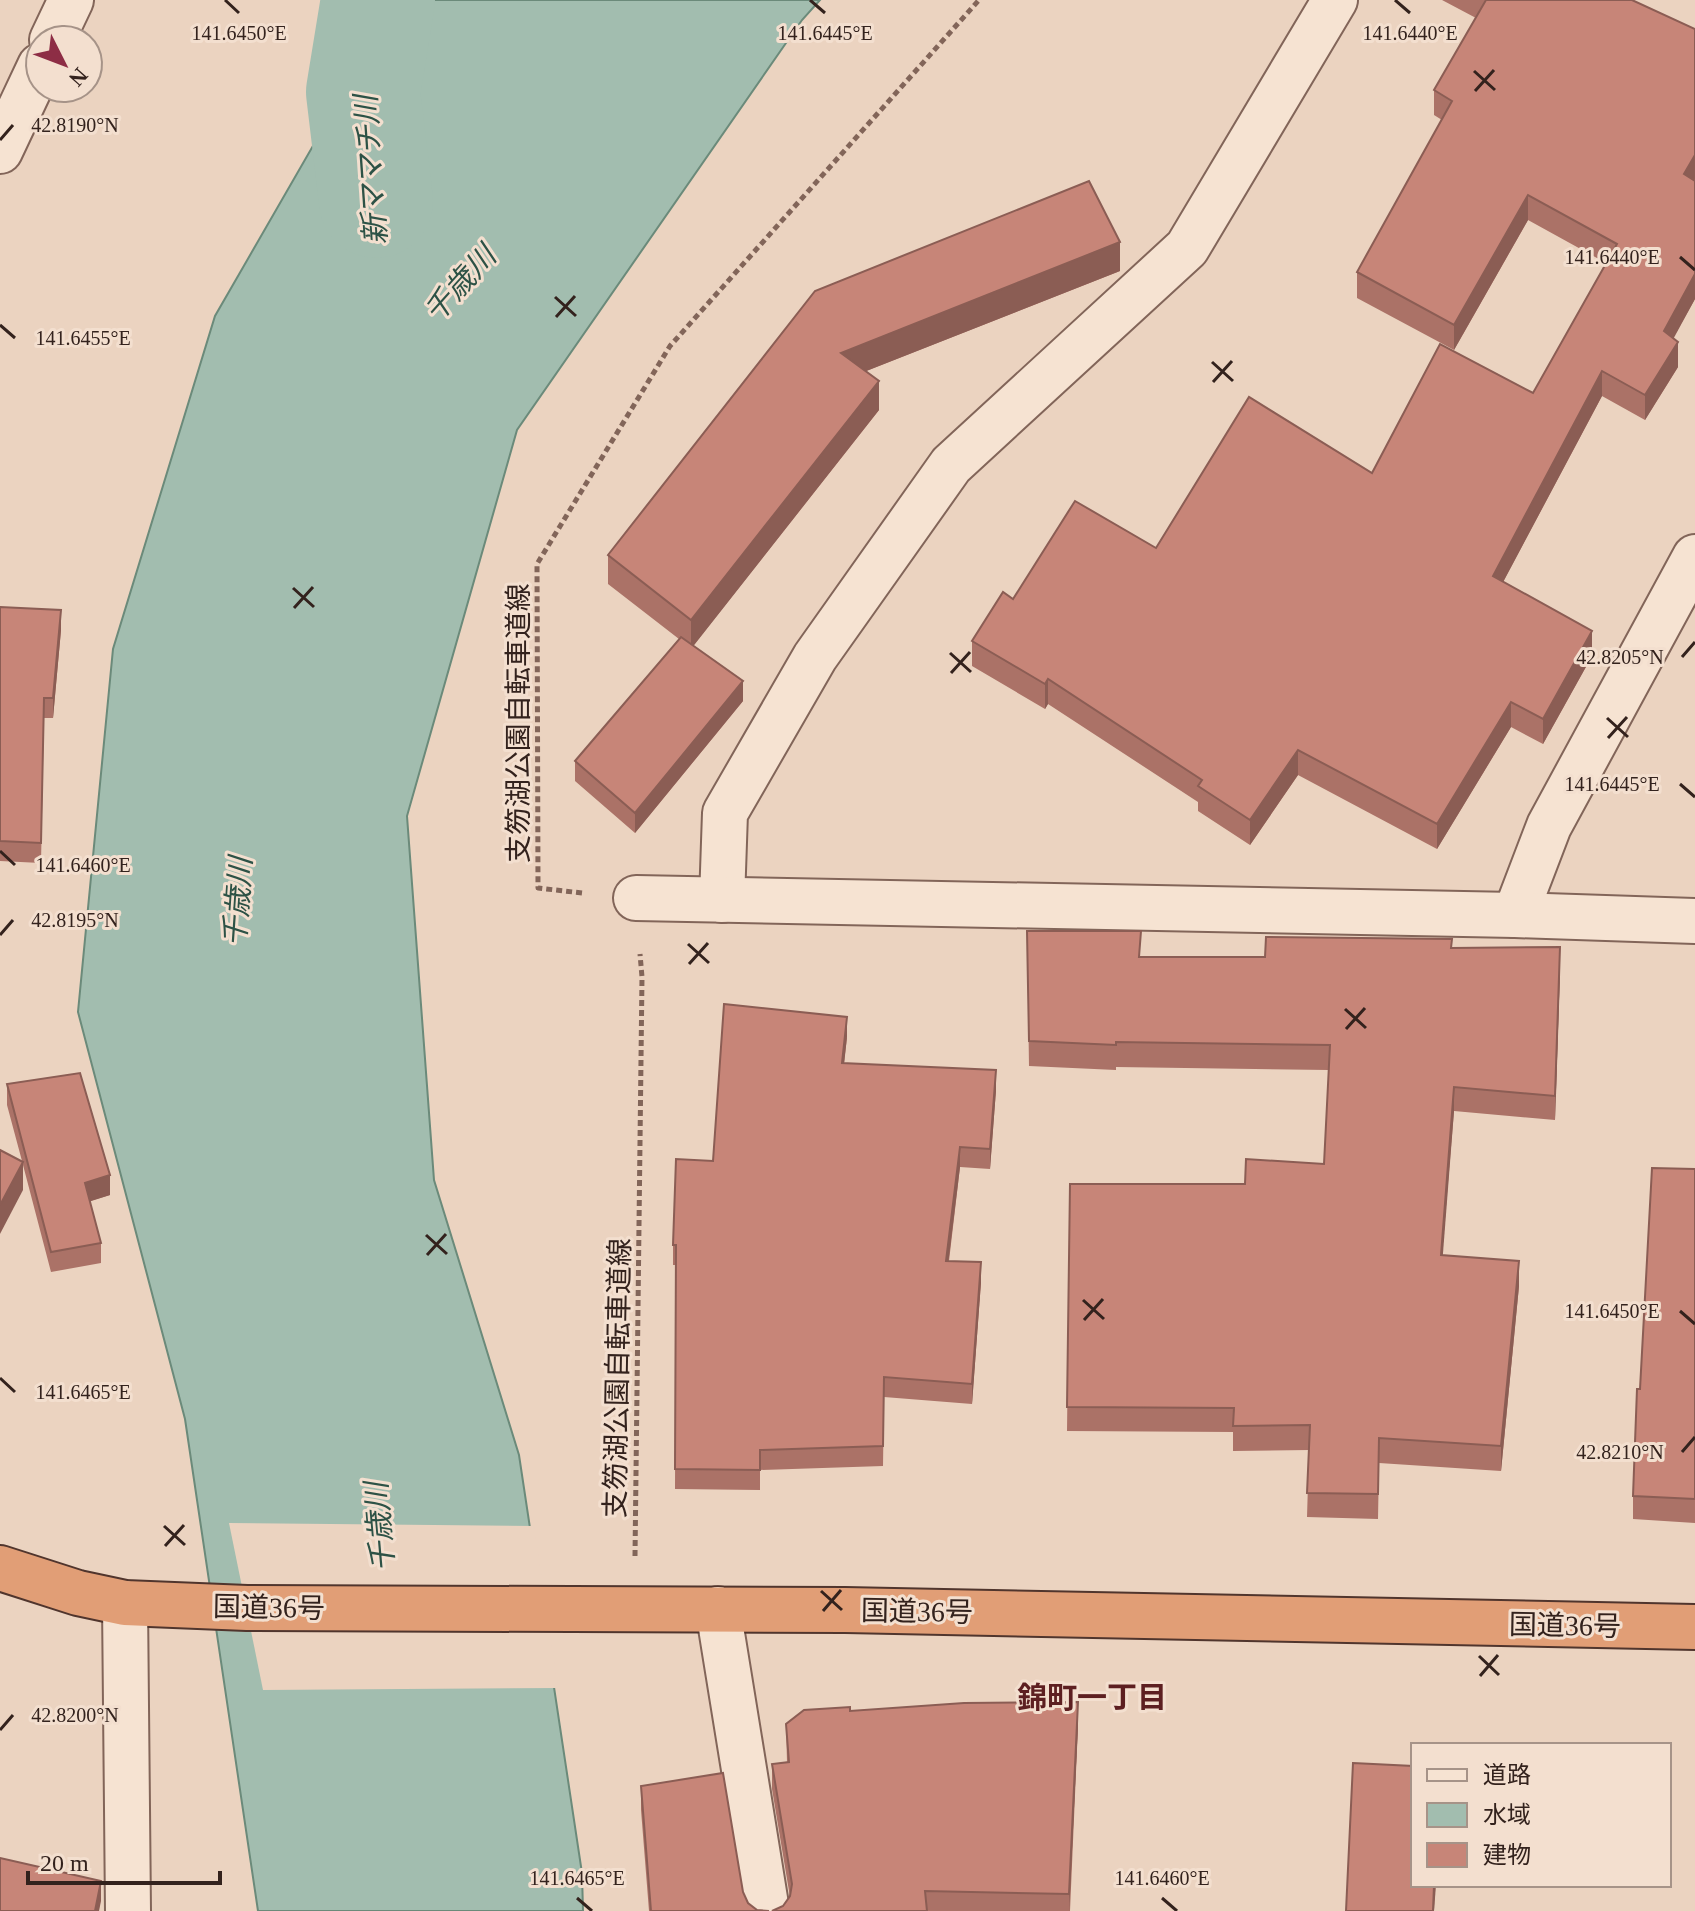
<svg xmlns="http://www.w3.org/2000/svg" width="1695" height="1911" viewBox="0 0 1695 1911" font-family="'Times New Roman','Noto Sans JP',serif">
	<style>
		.water { fill: #a2bdaf; stroke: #6b8a7a; stroke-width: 2 }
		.pier { fill: #ebd3c0 }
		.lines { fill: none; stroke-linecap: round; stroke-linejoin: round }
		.river { stroke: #a2bdaf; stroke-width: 114 }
		.minor-casing { stroke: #826559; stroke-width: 48 }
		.tertiary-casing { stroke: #826559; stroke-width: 48 }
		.trunk-casing { stroke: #50352d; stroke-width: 48 }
		.path { stroke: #826559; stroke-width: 5; stroke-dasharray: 6 4; stroke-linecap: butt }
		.minor { stroke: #f6e3d2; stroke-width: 44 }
		.tertiary { stroke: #f6e3d2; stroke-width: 44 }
		.trunk { stroke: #e19e76; stroke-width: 44 }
		.wall { fill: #ab7267 }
		.shaded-wall { fill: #8b5d54 }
		.building { fill: #c78578; stroke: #8b5d54; stroke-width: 2 }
		.ticks { fill: none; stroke: #33221d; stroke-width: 3 }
		.labels { text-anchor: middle; stroke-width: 6; stroke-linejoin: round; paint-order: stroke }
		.street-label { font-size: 28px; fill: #33221d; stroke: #f3dfcf }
		.water-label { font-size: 30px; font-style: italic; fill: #2d5246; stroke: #f3dfcf }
		.neighbourhood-label { font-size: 30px; font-weight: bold; fill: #5d1f21; stroke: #f3dfcf }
		.ticks-label { font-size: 20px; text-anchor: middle; fill: #33221d; stroke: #f3dfcf; stroke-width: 6; stroke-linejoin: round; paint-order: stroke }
	</style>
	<rect width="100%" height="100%" fill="#ebd3c0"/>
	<!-- water -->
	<path class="water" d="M397,0H820L802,20L517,430L407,816L434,1180L519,1455L582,1873L583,1911H258L185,1419L78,1012L113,649L215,316Z"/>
	<!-- pier -->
	<path class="pier" d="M229,1523L534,1526L558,1688L263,1690Z"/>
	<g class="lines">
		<!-- river -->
		<path class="river" d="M376,201L363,92L378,0"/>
		<defs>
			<g id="minor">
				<path d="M52,40L71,0"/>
				<path d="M0,151L40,66"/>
				<path d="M722,900L725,813L815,657L951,465L1187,248L1335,0"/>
				<path d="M1515,915L1549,826L1695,557"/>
				<path d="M125,1603L128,1911"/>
				<path d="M718,1609L767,1911"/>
			</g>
			<path id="tertiary" d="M636,898L1515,915L1695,921"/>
			<path id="trunk" d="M0,1568L78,1593L125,1603L247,1608L845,1610L1695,1627"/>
		</defs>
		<!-- minor casing -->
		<use href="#minor" class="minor-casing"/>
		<!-- tertiary casing -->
		<use href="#tertiary" class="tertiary-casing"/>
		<!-- trunk casing -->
		<use href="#trunk" class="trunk-casing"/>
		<!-- path -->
		<g class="path">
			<path d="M582,893L538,888L537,564L670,346L979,0"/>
			<path d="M635,1556L642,977L640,954"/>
		</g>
		<!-- minor -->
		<use href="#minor" class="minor"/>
		<!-- tertiary -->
		<use href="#tertiary" class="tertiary"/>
		<!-- trunk -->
		<use href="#trunk" class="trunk"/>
	</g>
	<!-- wall -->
	<g class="wall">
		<path d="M1442,0H1632L1695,29V299L1673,338L1678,367L1645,420L1602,396L1503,582L1592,656L1543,744L1511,727L1437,849L1298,775L1250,845L1198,811V802L1048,704L1045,709L972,666V641L1013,599L1372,473L1533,393L1606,263L1528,220L1454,350L1357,298V272L1442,120L1434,115V90L1476,18Z"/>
		<path d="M1120,271L866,371L879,410L693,646L743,701L635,833L575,781V761L679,639L608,584V555L815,291Z"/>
		<path d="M0,607L61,630L53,718H44L41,863L0,861Z"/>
		<path d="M1027,931L1141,957H1265L1452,948L1560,971L1555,1120L1454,1111L1442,1255L1519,1286L1501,1471L1379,1463L1378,1519L1307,1517L1309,1450L1233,1451V1432L1067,1431L1070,1184H1245L1324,1164L1329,1070L1116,1067V1070L1029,1066Z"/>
		<path d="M847,1037L844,1063L996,1090L990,1169L960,1167L949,1261L981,1282L972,1404L884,1397L883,1466L760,1470V1490L675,1489L676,1265H673V1245L713,1161Z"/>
		<path d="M7,1084L110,1195L90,1201L101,1243V1263L51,1272L23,1165V1190L22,1161L7,1105Z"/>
		<path d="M1695,1169V1523L1633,1519V1496L1640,1389Z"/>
		<path d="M850,1711L1078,1726L1070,1911H772L783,1906L790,1897L772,1789V1764L787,1762L786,1724Z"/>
		<path d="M641,1786L743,1892L748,1903L757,1910L769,1911H649L641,1810Z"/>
	</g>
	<!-- shaded-wall -->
	<g class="shaded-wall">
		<path d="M1695,155V180L1684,174Z"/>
		<path d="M1528,195V220L1454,350V325Z"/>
		<path d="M1120,242V271L841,381V353Z"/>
		<path d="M1695,274V299L1664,356V331Z"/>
		<path d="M1678,342V367L1645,420V395Z"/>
		<path d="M1602,371V396L1493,601V576Z"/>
		<path d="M879,381V410L691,649V620Z"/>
		<path d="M61,610V630L53,718V698Z"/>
		<path d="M1592,631V656L1543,744V719Z"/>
		<path d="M1048,679V704L1045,709V684Z"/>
		<path d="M743,681V701L635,833V813Z"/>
		<path d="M1511,702V727L1437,849V824Z"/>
		<path d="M1298,750V775L1250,845V820Z"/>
		<path d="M1560,947V971L1555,1120V1096Z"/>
		<path d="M847,1017V1037L842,1083V1063Z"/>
		<path d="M996,1070V1090L990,1169V1149Z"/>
		<path d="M1454,1087V1111L1441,1279V1255Z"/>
		<path d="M960,1147V1167L946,1281V1261Z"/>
		<path d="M23,1162V1190L0,1234V1205Z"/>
		<path d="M110,1175V1195L85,1203V1183Z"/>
		<path d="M1519,1261V1286L1501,1471V1446Z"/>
		<path d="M981,1262V1282L972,1404V1384Z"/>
		<path d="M1078,1702V1726L1069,1911V1894Z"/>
		<path d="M101,1881V1901L99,1911H95Z"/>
		<path d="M1434,1885H1436L1434,1911H1433Z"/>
	</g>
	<!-- building -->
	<g class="building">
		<path d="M1486,0H1632L1695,29V155L1684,174L1695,181V274L1664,331L1678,342L1645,395L1602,371L1493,576L1592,631L1543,719L1511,702L1437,824L1298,750L1250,820L1198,786L1202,780L1048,679L1045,684L972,641L1003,592L1013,599L1075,501L1156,548L1249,397L1372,473L1440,344L1533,393L1617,244L1528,195L1454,325L1357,272L1452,101L1434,90Z"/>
		<path d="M1089,181L1120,242L841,353L879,381L691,620L608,555L815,291Z"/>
		<path d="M0,607L61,610L53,698H44L41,843L0,841Z"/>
		<path d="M681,637L743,681L635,813L575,761Z"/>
		<path d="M1027,931H1141L1139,957H1265L1266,937L1452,939L1451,948L1560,947L1555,1096L1454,1087L1441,1255L1519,1261L1501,1446L1379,1438L1378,1494L1307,1493L1310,1425L1233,1426L1234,1408L1067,1407L1070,1184H1245L1246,1159L1324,1164L1330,1045L1116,1042V1045L1029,1041Z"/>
		<path d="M724,1004L847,1017L842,1063L996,1070L990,1149L960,1147L946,1261L981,1262L972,1384L884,1377L883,1446L760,1450V1470L675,1469L676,1245H673L676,1159L713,1161Z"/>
		<path d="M80,1073L110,1175L85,1183L101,1243L51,1252L7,1084Z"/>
		<path d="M0,1150L23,1162L0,1205Z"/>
		<path d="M1652,1168L1695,1169V1499L1633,1496L1637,1389H1640Z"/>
		<path d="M1078,1702L1069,1894L925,1891L927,1911H772L783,1906L790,1896L792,1884L772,1764L789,1762L786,1724L804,1710L850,1707V1711L964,1703Z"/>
		<path d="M1353,1763L1413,1766V1885H1434L1433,1911H1346Z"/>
		<path d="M723,1773L743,1892L748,1903L757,1910L769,1911H651L641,1786Z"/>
		<path d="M0,1858L101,1881L95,1911H0Z"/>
	</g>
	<!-- ticks -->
	<path class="ticks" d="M225,0L239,13M810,0L825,13M1395,0L1410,13M1474,71L1495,90M1475,91L1494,70M0,140L13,125M1680,257L1695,270M555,297L576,316M556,317L575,296M0,325L15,338M1212,362L1233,381M1213,382L1232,361M293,588L314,607M294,608L313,587M950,653L971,672M1682,657L1695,642M951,673L970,652M1607,718L1628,737M1608,738L1627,717M1680,784L1695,797M0,851L15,865M0,935L13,920M688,944L709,963M689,964L708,943M1345,1009L1366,1028M1346,1029L1365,1008M426,1235L447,1254M427,1255L446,1234M1083,1300L1104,1319M1680,1311L1695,1324M1084,1320L1103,1299M0,1378L15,1392M1682,1452L1695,1437M164,1526L185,1545M165,1546L184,1525M821,1591L842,1610M823,1611L841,1590M1479,1656L1499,1675M1480,1676L1498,1655M0,1730L13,1715M577,1898L592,1911M1162,1898L1177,1911"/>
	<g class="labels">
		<!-- street labels -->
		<g class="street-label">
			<text transform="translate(518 723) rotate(-90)" y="10">支笏湖公園自転車道線</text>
			<text transform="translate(617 1378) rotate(-89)" y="10">支笏湖公園自転車道線</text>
			<text transform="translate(269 1607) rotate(1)" y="10">国道36号</text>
			<text transform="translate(917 1611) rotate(1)" y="10">国道36号</text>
			<text transform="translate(1565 1625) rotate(1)" y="10">国道36号</text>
		</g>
		<!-- water labels -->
		<g class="water-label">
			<text transform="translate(371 170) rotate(-94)" y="10">新ママチ川</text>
			<text transform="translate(460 284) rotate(-48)" y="10">千歳川</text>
			<text transform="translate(238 902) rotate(-86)" y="10">千歳川</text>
			<text transform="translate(380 1527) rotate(-95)" y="10">千歳川</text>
		</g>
		<!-- neighbourhood labels -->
		<g class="neighbourhood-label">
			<text x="1092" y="1708">錦町一丁目</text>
		</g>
	</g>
	<g class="ticks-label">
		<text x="239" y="40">141.6450°E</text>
		<text x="825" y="40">141.6445°E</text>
		<text x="1410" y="40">141.6440°E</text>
		<text x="75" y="132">42.8190°N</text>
		<text x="1612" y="264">141.6440°E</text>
		<text x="83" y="345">141.6455°E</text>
		<text x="1620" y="664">42.8205°N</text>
		<text x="1612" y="791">141.6445°E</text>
		<text x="83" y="872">141.6460°E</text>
		<text x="75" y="927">42.8195°N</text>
		<text x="1612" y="1318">141.6450°E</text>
		<text x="83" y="1399">141.6465°E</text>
		<text x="1620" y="1459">42.8210°N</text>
		<text x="75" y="1722">42.8200°N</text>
		<text x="577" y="1885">141.6465°E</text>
		<text x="1162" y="1885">141.6460°E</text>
	</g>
	<!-- legend -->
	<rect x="1411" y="1743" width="260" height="144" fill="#f3dfcf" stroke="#a69388" stroke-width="2"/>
	<rect x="1427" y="1769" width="40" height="12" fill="#f6e3d2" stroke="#a69388" stroke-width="2"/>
	<text x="1483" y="1783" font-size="24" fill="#33221d">道路</text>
	<rect x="1427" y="1803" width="40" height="24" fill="#a2bdaf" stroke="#a69388" stroke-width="2"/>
	<text x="1483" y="1823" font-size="24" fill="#33221d">水域</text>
	<rect x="1427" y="1843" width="40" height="24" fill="#c78578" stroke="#a69388" stroke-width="2"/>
	<text x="1483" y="1863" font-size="24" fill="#33221d">建物</text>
	<!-- north arrow -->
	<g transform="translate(64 64) rotate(132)"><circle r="38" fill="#f3dfcf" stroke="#a69388" stroke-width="2"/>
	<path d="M0-6L14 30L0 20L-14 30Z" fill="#8d2d45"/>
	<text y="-12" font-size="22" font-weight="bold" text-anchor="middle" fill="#33221d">N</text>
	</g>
	<!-- scale -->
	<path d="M28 1871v12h192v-12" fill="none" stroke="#33221d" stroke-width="4"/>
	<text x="40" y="1871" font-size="24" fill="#33221d" stroke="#f3dfcf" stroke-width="6" paint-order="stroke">20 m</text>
</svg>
